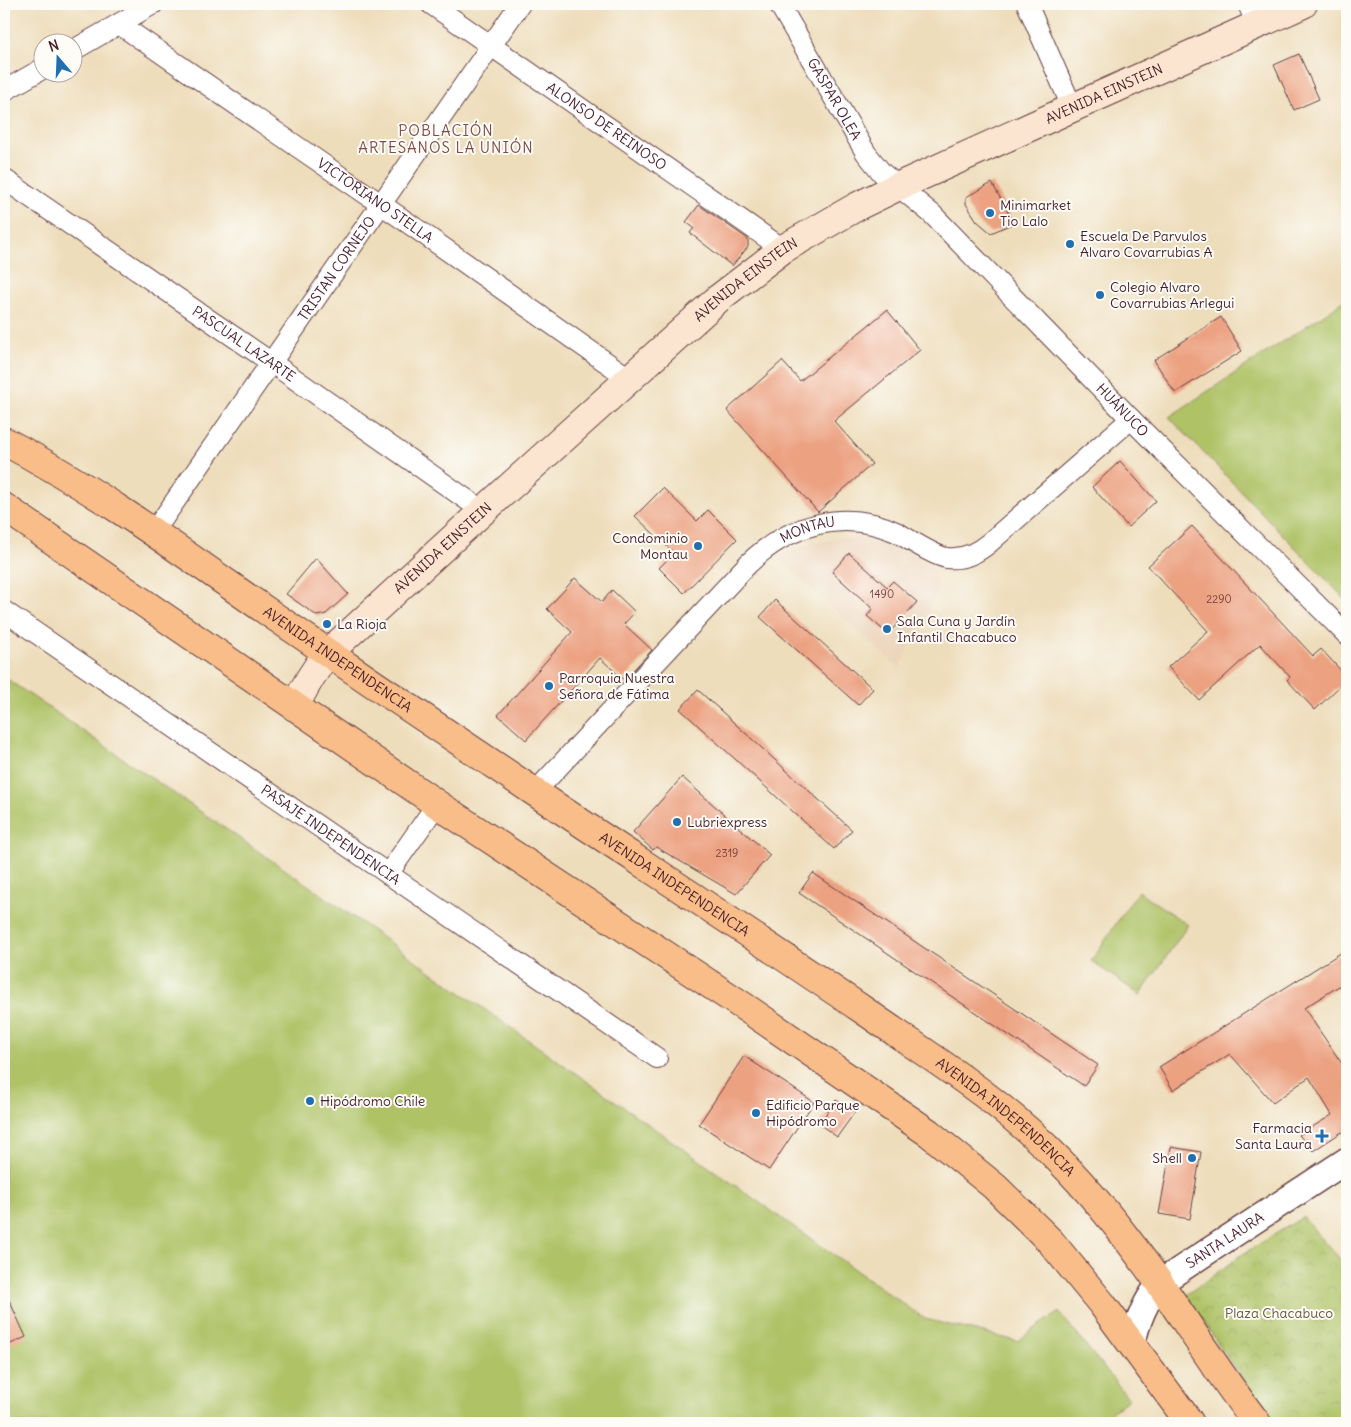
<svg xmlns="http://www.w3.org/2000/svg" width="1351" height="1427" viewBox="0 0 1351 1427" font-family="Delius,sans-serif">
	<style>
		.built { fill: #ebd2b8 }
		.park { fill: url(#park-crowns); stroke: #7c7048 }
		.garden { fill: #afc266; stroke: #7c7048 }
		.building { fill: #eca181 }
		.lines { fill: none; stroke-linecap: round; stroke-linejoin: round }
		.minor-casing { stroke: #633c41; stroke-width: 22 }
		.tertiary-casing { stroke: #633c41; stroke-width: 28 }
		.secondary-casing { stroke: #633c41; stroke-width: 30 }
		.primary-casing { stroke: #633c41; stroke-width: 30 }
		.minor { stroke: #fff; stroke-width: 20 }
		.tertiary { stroke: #fff; stroke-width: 25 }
		.secondary { stroke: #fce5d0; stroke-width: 28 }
		.primary { stroke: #f8bd89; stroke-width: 28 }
		.poi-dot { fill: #1f6fb2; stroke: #fdfcf7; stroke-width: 2 }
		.labels { text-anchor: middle; stroke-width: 4; stroke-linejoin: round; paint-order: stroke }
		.number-label { font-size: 11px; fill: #724040 }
		.street-label { font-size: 14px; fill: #4a1f2b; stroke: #fdfcf7 }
		.poi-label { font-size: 14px; fill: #4a1f2b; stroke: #fdfcf7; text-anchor: start }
		.park-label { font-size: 14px; fill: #6d5840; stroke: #fdfcf7 }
		.neighbourhood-label { font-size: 15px; letter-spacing: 1px; fill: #834c49; stroke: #fdfcf7 }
	</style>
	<defs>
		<pattern id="park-crowns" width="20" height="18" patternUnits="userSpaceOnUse" patternTransform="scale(1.25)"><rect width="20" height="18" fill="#afc266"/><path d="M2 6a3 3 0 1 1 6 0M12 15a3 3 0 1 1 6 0" fill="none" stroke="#98a659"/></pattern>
	</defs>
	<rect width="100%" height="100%" fill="#fdfcf7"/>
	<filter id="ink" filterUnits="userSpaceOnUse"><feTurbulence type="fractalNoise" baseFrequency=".02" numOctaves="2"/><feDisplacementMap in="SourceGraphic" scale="10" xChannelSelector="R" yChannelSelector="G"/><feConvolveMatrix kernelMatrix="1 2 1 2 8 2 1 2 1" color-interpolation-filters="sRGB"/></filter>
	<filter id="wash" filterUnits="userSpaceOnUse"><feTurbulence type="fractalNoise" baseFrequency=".0096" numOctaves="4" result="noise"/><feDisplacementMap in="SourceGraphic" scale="20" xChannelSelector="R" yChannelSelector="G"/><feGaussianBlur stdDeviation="1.12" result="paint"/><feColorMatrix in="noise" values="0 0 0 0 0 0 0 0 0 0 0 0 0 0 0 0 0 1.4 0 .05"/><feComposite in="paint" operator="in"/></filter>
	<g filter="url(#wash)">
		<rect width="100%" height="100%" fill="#edb"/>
		<!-- built -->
		<path class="built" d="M842,537L871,540L895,546L931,564L938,590L899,668L777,557L801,546Z"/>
		<!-- park -->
		<path class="park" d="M1303,1217L1347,1267V1423H1276L1228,1359L1186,1295L1243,1254Z"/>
		<!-- garden -->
		<g class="garden">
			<path d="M1347,299V601L1169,417Z"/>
			<path d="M4,677L315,890L925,1319L1017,1341L1059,1312L1129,1399L1097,1423H4Z"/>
			<path d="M1138,891L1188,925L1140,995L1091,961Z"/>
		</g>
		<g id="blocks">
			<!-- building -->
			<g class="building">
				<path d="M1299,54L1319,99L1294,110L1274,65Z"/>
				<path d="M992,183L1014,223L991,233L977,221L966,204V197Z"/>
				<path d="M699,205L748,239V247L732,266L690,233L694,228L686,222Z"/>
				<path d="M887,310L920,350L834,421L872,464L818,512L727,410L782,361L800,381Z"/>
				<path d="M1221,317L1242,351L1175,393L1154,360Z"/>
				<path d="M1120,461L1156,501L1128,527L1092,487Z"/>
				<path d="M663,488L697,521L708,510L737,539L684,593L659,568L674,553L635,516Z"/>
				<path d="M1192,526L1313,656L1321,649L1347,677V679L1315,710L1287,680L1290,677L1260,644L1199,700L1168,667L1208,631L1148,566Z"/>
				<path d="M849,553L887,587L893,581L917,602L888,634L867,616L873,609L832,572Z"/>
				<path d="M316,558L348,594L326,614L317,616L286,594Z"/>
				<path d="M575,578L602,602L612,590L635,612L624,624L652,650L624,680L600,658L526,740L498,715L572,632L547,609Z"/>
				<path d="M775,600L873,689L858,705L760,617Z"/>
				<path d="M698,690L852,830L834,849L680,709Z"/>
				<path d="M682,777L770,855L736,894L656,847L653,850L633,832Z"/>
				<path d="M813,873L1098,1065L1084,1086L799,893Z"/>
				<path d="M1347,949V981L1304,1008L1347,1071V1140L1342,1132L1313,1151L1299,1135L1332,1115L1309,1077L1273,1103L1230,1054L1173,1090L1159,1067Z"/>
				<path d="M744,1056L814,1102L769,1170L699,1124Z"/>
				<path d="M836,1100L855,1112L837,1137L819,1124Z"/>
				<path d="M1171,1147L1201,1152L1190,1219L1159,1214Z"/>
				<path d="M4,1289L26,1337L4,1347Z"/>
			</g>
		</g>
	</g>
	<g filter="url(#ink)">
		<use href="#blocks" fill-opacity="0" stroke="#633c41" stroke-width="1"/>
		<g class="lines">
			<defs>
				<g id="minor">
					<path id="s1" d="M431,4L783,249"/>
					<path id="s2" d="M779,4L866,153L882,173L932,214L1131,419L1347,635"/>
					<path d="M1027,4L1072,107"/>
					<path d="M1248,4L1257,25"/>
					<path id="s3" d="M119,24L401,218L630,379"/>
					<path d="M72,51L153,4"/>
					<path d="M4,91L42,69"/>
					<path id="s4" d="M4,179L272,363L483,511"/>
					<path id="s5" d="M153,533L520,4"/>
					<path id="s6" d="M4,611L657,1058"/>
					<path id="s7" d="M535,792L748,564C788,525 843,508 896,532C909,539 934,556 947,558C963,560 977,553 989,543L1131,419"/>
					<path d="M388,874L437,804"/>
				</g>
				<g id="tertiary">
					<path id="s8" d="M1132,1345C1137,1323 1144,1302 1159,1285C1164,1280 1172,1275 1178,1271L1347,1160"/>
				</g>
				<g id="secondary">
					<path id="s9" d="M295,707C304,687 314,670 328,653L483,511L719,298L783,249L858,206L899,186L1303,4"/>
				</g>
				<g id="primary">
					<path id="s10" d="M4,441C97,490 182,552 268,612C357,673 446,733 536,793C646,866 757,938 866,1012C932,1058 1002,1101 1058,1159C1096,1197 1129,1240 1160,1284C1192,1330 1222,1379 1257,1423"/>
					<path d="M4,507L437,804L749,1010L929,1133L995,1187L1051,1242L1102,1304L1190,1423"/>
				</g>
			</defs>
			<!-- minor casing -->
			<use href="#minor" class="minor-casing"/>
			<!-- tertiary casing -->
			<use href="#tertiary" class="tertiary-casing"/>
			<!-- secondary casing -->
			<use href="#secondary" class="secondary-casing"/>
			<!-- primary casing -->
			<use href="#primary" class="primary-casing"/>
			<!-- minor -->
			<use href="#minor" class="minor"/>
			<!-- tertiary -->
			<use href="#tertiary" class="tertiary"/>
			<!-- secondary -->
			<use href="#secondary" class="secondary"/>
			<!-- primary -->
			<use href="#primary" class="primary"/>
		</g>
	</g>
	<!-- markers -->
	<g class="poi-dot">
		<circle cx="990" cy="213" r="5"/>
		<circle cx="1070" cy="244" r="5"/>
		<circle cx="1100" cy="295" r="5"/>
		<circle cx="698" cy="546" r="5"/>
		<circle cx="327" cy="624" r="5"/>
		<circle cx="887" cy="629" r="5"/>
		<circle cx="549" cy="686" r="5"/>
		<circle cx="677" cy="822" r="5"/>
		<circle cx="310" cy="1101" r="5"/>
		<circle cx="756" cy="1113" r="5"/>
		<path d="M1319.5 1128.5h5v5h5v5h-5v5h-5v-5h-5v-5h5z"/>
		<circle cx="1192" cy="1158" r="5"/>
	</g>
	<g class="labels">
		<!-- number labels -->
		<g class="number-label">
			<text x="882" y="598">1490</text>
			<text x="1219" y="603">2290</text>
			<text x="727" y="857">2319</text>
		</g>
		<!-- street labels -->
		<g class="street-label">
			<text dy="5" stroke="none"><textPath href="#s9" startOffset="1029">AVENIDA EINSTEIN</textPath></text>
			<text dy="5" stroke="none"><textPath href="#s2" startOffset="110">GASPAR OLEA</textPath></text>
			<text dy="5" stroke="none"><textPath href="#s1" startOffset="214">ALONSO DE REINOSO</textPath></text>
			<text dy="5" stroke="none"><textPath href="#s3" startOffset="311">VICTORIANO STELLA</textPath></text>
			<text dy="5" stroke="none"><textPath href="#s5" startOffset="322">TRISTAN CORNEJO</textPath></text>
			<text dy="5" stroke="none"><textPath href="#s9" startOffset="624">AVENIDA EINSTEIN</textPath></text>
			<text dy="5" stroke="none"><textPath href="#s4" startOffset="291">PASCUAL LAZARTE</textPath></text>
			<text dy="5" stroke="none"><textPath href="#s2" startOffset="536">HUÁNUCO</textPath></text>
			<text dy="5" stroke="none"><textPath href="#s7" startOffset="382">MONTAU</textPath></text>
			<text dy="5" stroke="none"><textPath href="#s9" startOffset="219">AVENIDA EINSTEIN</textPath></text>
			<text dy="5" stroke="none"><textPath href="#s10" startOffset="399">AVENIDA INDEPENDENCIA</textPath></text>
			<text dy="5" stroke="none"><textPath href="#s6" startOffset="396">PASAJE INDEPENDENCIA</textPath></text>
			<text dy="5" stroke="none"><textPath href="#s10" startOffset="804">AVENIDA INDEPENDENCIA</textPath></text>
			<text dy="5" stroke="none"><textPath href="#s10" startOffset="1209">AVENIDA INDEPENDENCIA</textPath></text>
			<text dy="5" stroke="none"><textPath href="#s8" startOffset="146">SANTA LAURA</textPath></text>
		</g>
		<!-- poi labels -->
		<g class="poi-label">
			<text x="1000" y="210">Minimarket<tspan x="1000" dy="16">Tio Lalo</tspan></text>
			<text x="1080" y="241">Escuela De Parvulos<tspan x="1080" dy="16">Alvaro Covarrubias A</tspan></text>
			<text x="1110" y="292">Colegio Alvaro<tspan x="1110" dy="16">Covarrubias Arlegui</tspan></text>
			<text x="688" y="543" text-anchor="end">Condominio<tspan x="688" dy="16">Montau</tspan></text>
			<text x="897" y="626">Sala Cuna y Jardín<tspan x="897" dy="16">Infantil Chacabuco</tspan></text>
			<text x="337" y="629">La Rioja</text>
			<text x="559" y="683">Parroquia Nuestra<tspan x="559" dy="16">Señora de Fátima</tspan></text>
			<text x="687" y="827">Lubriexpress</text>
			<text x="320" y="1106">Hipódromo Chile</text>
			<text x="766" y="1110">Edificio Parque<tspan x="766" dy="16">Hipódromo</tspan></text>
			<text x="1312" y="1133" text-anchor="end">Farmacia<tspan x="1312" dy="16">Santa Laura</tspan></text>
			<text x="1182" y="1163" text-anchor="end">Shell</text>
		</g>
		<!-- park labels -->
		<g class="park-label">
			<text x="1279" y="1318">Plaza Chacabuco</text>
		</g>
		<!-- neighbourhood labels -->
		<g class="neighbourhood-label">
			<text x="446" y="136">POBLACIÓN<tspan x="446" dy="17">ARTESANOS LA UNIÓN</tspan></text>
		</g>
	</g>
	<!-- margin -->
	<rect width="1351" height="1427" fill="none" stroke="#fdfcf7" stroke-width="20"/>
	<!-- north arrow -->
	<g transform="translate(58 58) rotate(341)"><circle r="24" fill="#fdfcf7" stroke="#b5a4a5"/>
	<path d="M0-4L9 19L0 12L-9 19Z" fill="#1f6fb2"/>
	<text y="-8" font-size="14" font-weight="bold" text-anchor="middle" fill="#4a1f2b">N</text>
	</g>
</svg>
